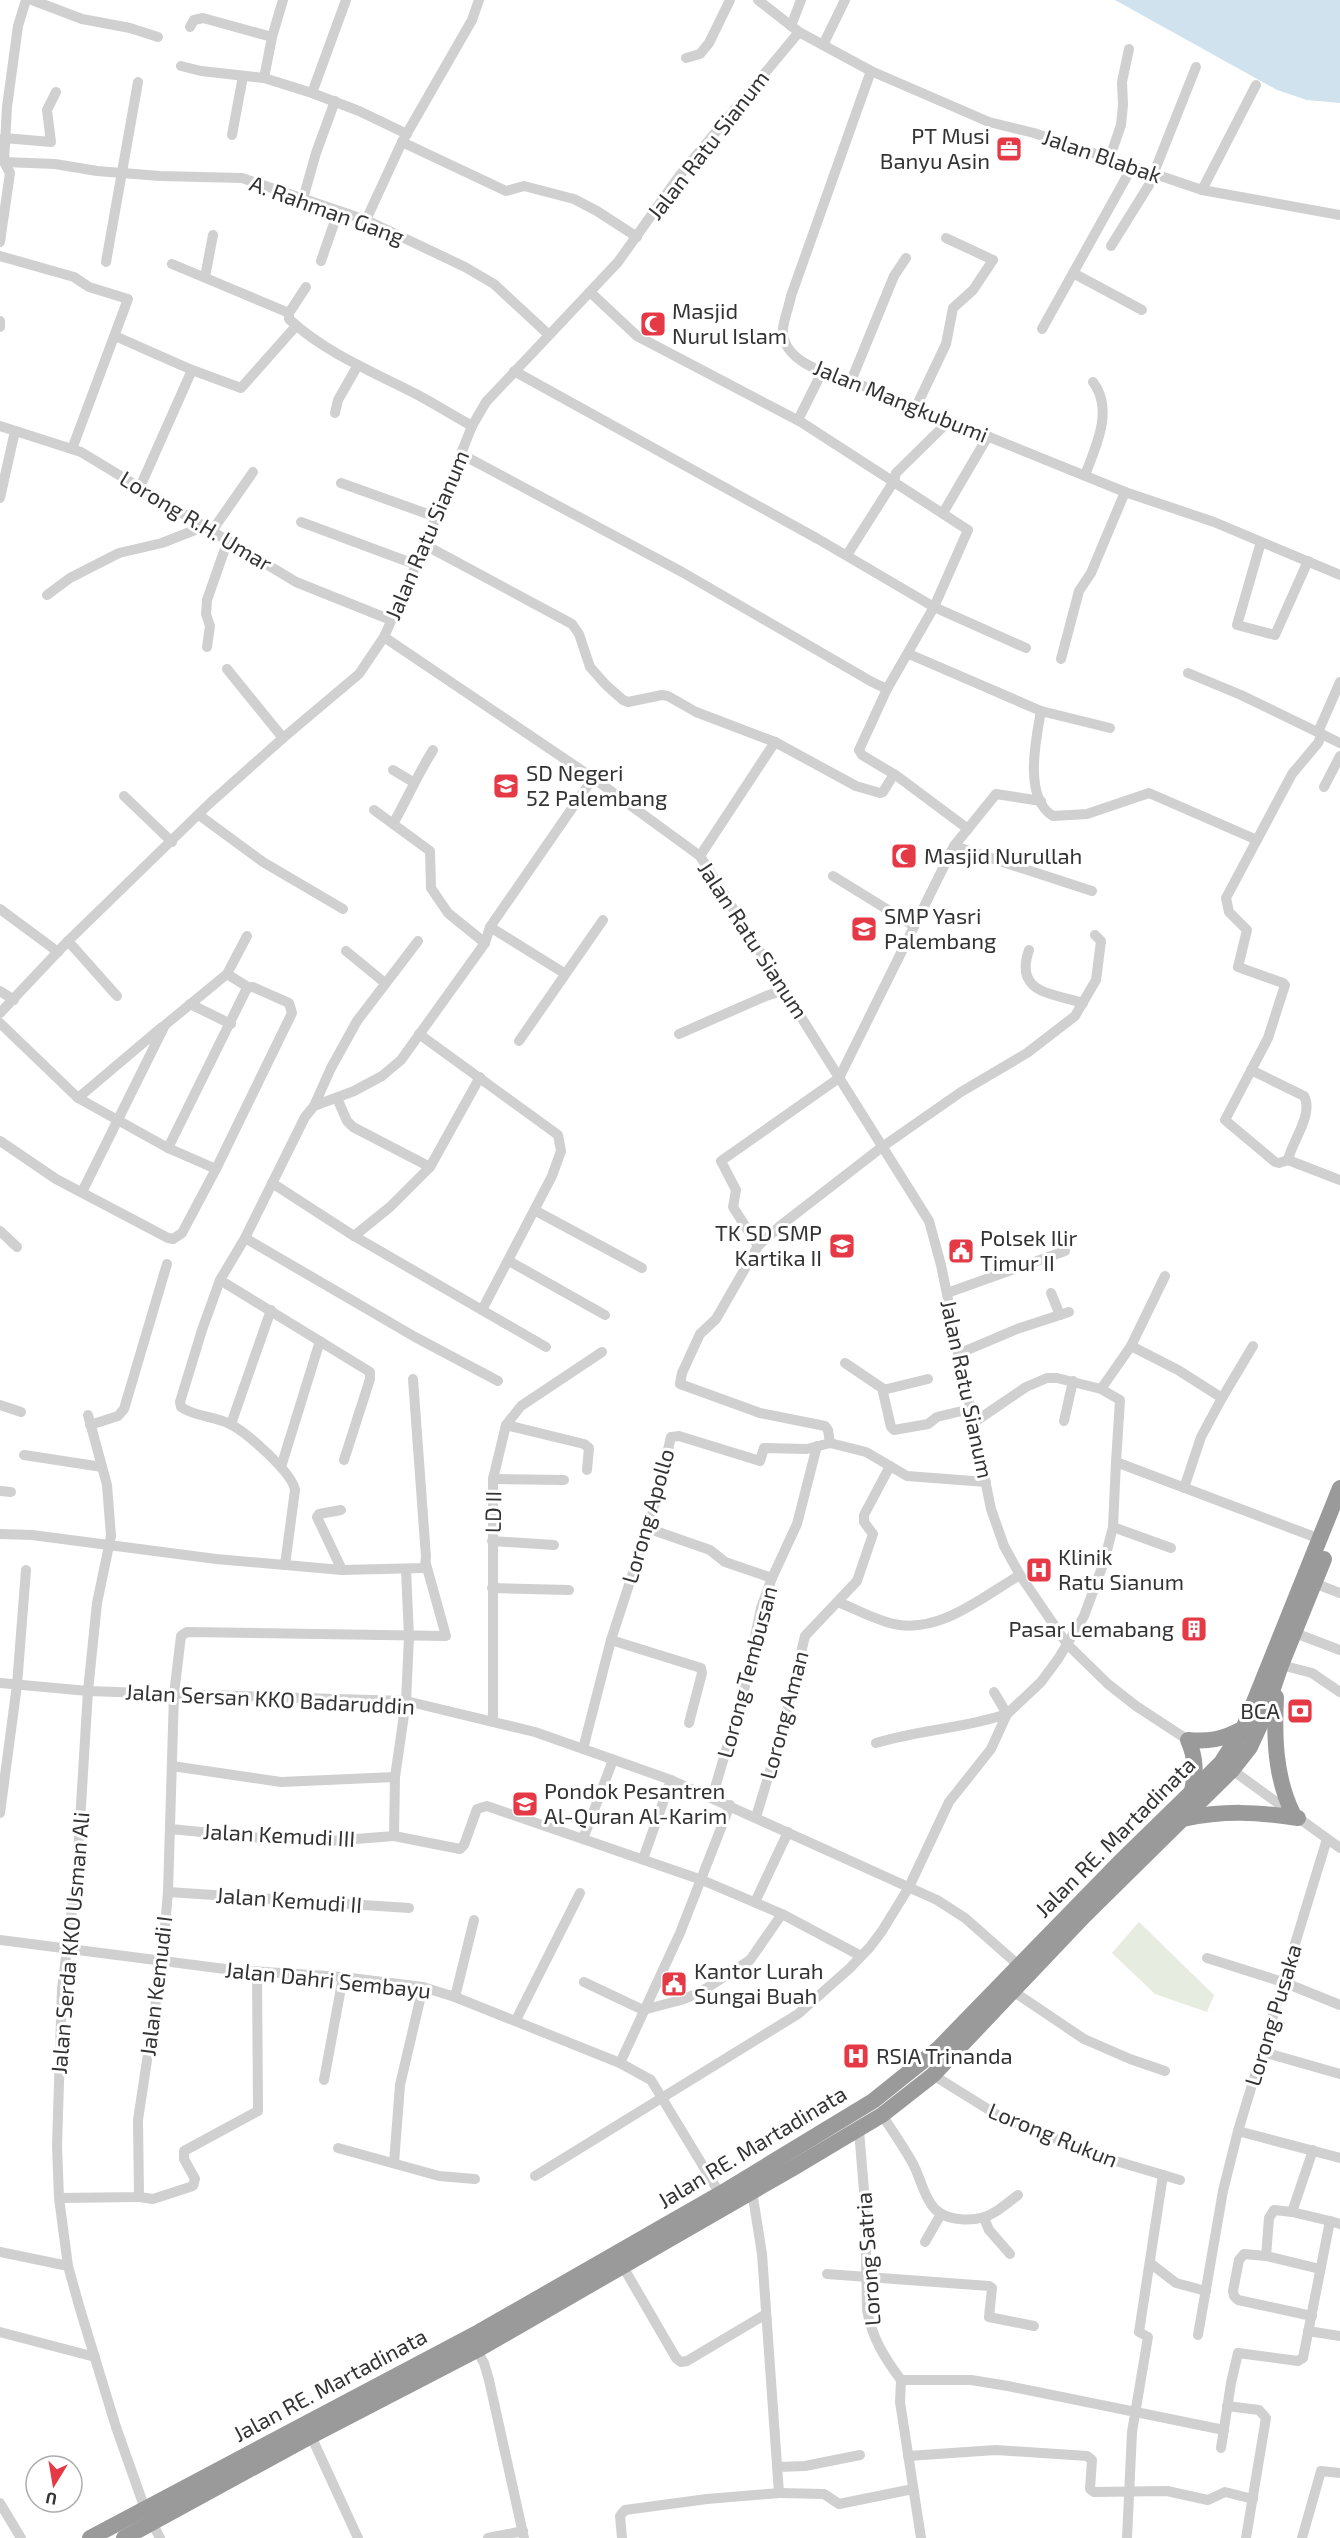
<svg xmlns="http://www.w3.org/2000/svg" width="1340" height="2538" viewBox="0 0 1340 2538" font-family="'Exo 2',sans-serif">
	<style>
		.green { fill: #e6ecdf }
		.water { fill: #cfe2ee }
		.lines { fill: none; stroke-linecap: round; stroke-linejoin: round }
		.minor { stroke: #d0d0d0; stroke-width: 10 }
		.highway { stroke: #9a9a9a; stroke-width: 16 }
		.labels { text-anchor: middle; stroke-width: 6; stroke-linejoin: round; paint-order: stroke }
		.poi-label { font-size: 22px; fill: #333; stroke: #fff; text-anchor: start }
		.street-label { font-size: 22px; fill: #333; stroke: #fff }
	</style>
	<rect width="100%" height="100%" fill="#fff"/>
	<!-- green -->
	<path class="green" d="M1139,1922L1214,1995L1207,2012L1155,1994L1112,1953Z"/>
	<!-- water -->
	<path class="water" d="M1115,0H1340V103L1307,100L1277,90Z"/>
	<g class="lines">
		<!-- minor -->
		<g class="minor">
			<path d="M32,0L82,19L130,28L158,37"/>
			<path d="M283,0L272,37L264,78L312,93"/>
			<path d="M346,0L312,93L359,111L407,134"/>
			<path d="M758,0L799,32L871,71L989,122L1034,133L1202,190L1340,215"/>
			<path d="M791,26L801,0"/>
			<path d="M190,27L194,20L203,18L272,37"/>
			<path d="M799,32L680,175L618,262L486,402L472,426L425,545L384,637L593,778L700,856L929,1221L941,1265L991,1509L1004,1546L1020,1575L1067,1644L1108,1684L1136,1706L1188,1740"/>
			<path d="M823,45L845,0"/>
			<path d="M686,58L700,54L709,43L730,0"/>
			<path d="M181,66L201,71L264,78"/>
			<path d="M871,71L791,296C789,307 784,318 783,329C781,362 828,374 851,381L1125,492L1214,522L1340,575"/>
			<path d="M232,135L243,76"/>
			<path d="M4,138L51,142L47,110L56,92"/>
			<path d="M402,142L506,191L524,186L574,199L597,211L637,237"/>
			<path d="M1109,160L1121,125L1123,105L1122,82L1129,49"/>
			<path d="M4,162L55,164L97,171L160,176L242,178L366,220L465,267L494,284L548,334"/>
			<path d="M1202,190L1256,85"/>
			<path d="M303,199L316,153L335,101"/>
			<path d="M366,220L402,142L472,20L479,0"/>
			<path d="M0,242L10,173L4,162L7,107L18,26L26,0"/>
			<path d="M1111,246L1149,185L1196,67"/>
			<path d="M0,256L74,277L89,287L128,299L72,449"/>
			<path d="M321,261L338,212"/>
			<path d="M106,262L138,82"/>
			<path d="M172,264L289,313V319C324,352 373,372 416,394C435,404 454,416 472,426"/>
			<path d="M1073,273L1142,310"/>
			<path d="M205,277L213,235"/>
			<path d="M590,292L637,336L801,422L968,530L934,607L887,689L859,750L862,755L897,776L968,829"/>
			<path d="M289,313L306,287"/>
			<path d="M0,321V327"/>
			<path d="M1042,329L1132,167"/>
			<path d="M115,336L192,370L241,388L296,326"/>
			<path d="M514,371L818,539L934,607L1026,648"/>
			<path d="M851,381L894,276L906,258"/>
			<path d="M916,407L946,344L953,308L973,290L993,260L946,238"/>
			<path d="M335,413L338,400L358,365"/>
			<path d="M798,420L822,372"/>
			<path d="M0,426L81,452L296,582L391,620"/>
			<path d="M461,454L682,572L872,682L887,689"/>
			<path d="M1085,475C1096,446 1114,410 1093,382"/>
			<path d="M341,483L436,517"/>
			<path d="M140,487L192,370"/>
			<path d="M0,498L15,431"/>
			<path d="M943,513L988,436"/>
			<path d="M301,522L417,565"/>
			<path d="M212,531L253,472"/>
			<path d="M1261,542L1237,625L1275,635L1308,561"/>
			<path d="M425,545L572,624L579,634L590,667L606,685L623,700L628,702L662,695L668,696L696,712L775,742L856,786L880,793L883,792L894,774"/>
			<path d="M847,555L894,481L896,473L949,421"/>
			<path d="M47,595L70,578L119,553L162,543L205,526"/>
			<path d="M207,647L210,626L206,614L207,600L228,540"/>
			<path d="M909,654L1041,711C1036,739 1023,798 1053,816L1087,814L1149,793L1257,840"/>
			<path d="M1061,659L1079,591L1091,573L1125,492"/>
			<path d="M227,669L283,738"/>
			<path d="M1188,673L1241,695L1340,743"/>
			<path d="M1041,711L1110,728"/>
			<path d="M1318,732L1340,682"/>
			<path d="M1322,734L1318,743L1292,774L1226,898L1229,912L1247,930L1238,967L1283,983L1285,985L1268,1038L1225,1120L1275,1162L1279,1163L1288,1160L1340,1180"/>
			<path d="M393,770L413,782"/>
			<path d="M1324,787L1340,756"/>
			<path d="M124,796L172,842"/>
			<path d="M374,810L430,851L431,888L448,913L485,943"/>
			<path d="M199,815L263,862L343,909"/>
			<path d="M393,824C407,799 418,774 433,750"/>
			<path d="M954,846L996,794L1041,801"/>
			<path d="M700,856L775,742"/>
			<path d="M833,876L914,926"/>
			<path d="M0,909L58,952"/>
			<path d="M490,927L564,973"/>
			<path d="M68,941L117,996"/>
			<path d="M1029,950C1014,993 1051,993 1083,1003"/>
			<path d="M346,951L385,983"/>
			<path d="M227,974L248,987"/>
			<path d="M0,991L14,1000"/>
			<path d="M190,1004L231,1024"/>
			<path d="M0,1013L68,941L210,803L283,738L359,674L384,637"/>
			<path d="M0,1023L78,1098L168,1148L216,1169"/>
			<path d="M419,1034L558,1135L561,1151L552,1176L482,1310"/>
			<path d="M679,1034L766,996L785,990"/>
			<path d="M519,1041L603,920"/>
			<path d="M1251,1070L1304,1096C1314,1114 1292,1141 1288,1160"/>
			<path d="M78,1098L162,1027"/>
			<path d="M337,1098L347,1121L353,1127L430,1167L480,1077"/>
			<path d="M314,1106L331,1068L357,1021L418,941"/>
			<path d="M0,1141L56,1179L168,1238L173,1239L182,1233L216,1169L292,1013L289,1003L253,987L247,988L168,1148"/>
			<path d="M272,1183L354,1236L546,1347"/>
			<path d="M82,1192L165,1025L227,974L247,936"/>
			<path d="M536,1211L642,1268"/>
			<path d="M0,1231L17,1247"/>
			<path d="M354,1236L390,1207L430,1167"/>
			<path d="M245,1238L415,1337L498,1381"/>
			<path d="M758,1246L733,1207L736,1190L721,1161L839,1078L954,846L1092,891"/>
			<path d="M509,1261L605,1315"/>
			<path d="M220,1280L370,1372V1379L344,1460"/>
			<path d="M947,1293L1065,1251"/>
			<path d="M1051,1293L1060,1315"/>
			<path d="M1131,1346L1165,1276"/>
			<path d="M958,1354L1017,1329L1069,1312"/>
			<path d="M845,1363L882,1388L891,1427L894,1430L928,1424L937,1417L970,1409"/>
			<path d="M1101,1389L1131,1346L1178,1370L1222,1398L1201,1437L1184,1488"/>
			<path d="M883,1390L928,1379"/>
			<path d="M1222,1398L1253,1346"/>
			<path d="M0,1405L21,1412"/>
			<path d="M88,1415L107,1485L111,1536L97,1603L88,1691L77,1871L62,1988L57,2146L59,2198L68,2266L80,2309L116,2427L145,2509L160,2538"/>
			<path d="M1064,1421L1073,1381"/>
			<path d="M973,1423L1026,1387L1047,1378H1057L1101,1389L1120,1400L1116,1462L1320,1539"/>
			<path d="M231,1424L271,1310"/>
			<path d="M90,1425L118,1416L124,1409L167,1264"/>
			<path d="M506,1425L584,1444L589,1448L587,1470"/>
			<path d="M830,1443L828,1430L825,1426L760,1413L680,1384L682,1373L700,1334L716,1319L758,1246L780,1226L882,1147L961,1092L1027,1053L1075,1016L1096,980L1101,941L1095,935"/>
			<path d="M24,1455L102,1467"/>
			<path d="M281,1467L320,1341"/>
			<path d="M493,1479L564,1480"/>
			<path d="M0,1491L11,1492"/>
			<path d="M341,1510L319,1514L317,1517L342,1570"/>
			<path d="M1113,1527L1171,1548"/>
			<path d="M647,1528L710,1550L725,1562L772,1578"/>
			<path d="M0,1534L32,1535L216,1559L342,1570L423,1568L425,1566L426,1557L413,1379"/>
			<path d="M492,1541L554,1545"/>
			<path d="M285,1565L295,1490C292,1472 246,1432 230,1424C215,1416 195,1417 181,1407L180,1402L202,1330L220,1280L245,1238L305,1117L314,1106L354,1091L382,1076L401,1060L485,943L490,927L593,778"/>
			<path d="M1314,1583L1340,1593"/>
			<path d="M492,1588L569,1590"/>
			<path d="M838,1602C856,1609 875,1620 894,1624C940,1634 982,1597 1020,1575"/>
			<path d="M1295,1633L1340,1650"/>
			<path d="M611,1640L701,1668L702,1673L689,1723"/>
			<path d="M1281,1665L1312,1673L1340,1692"/>
			<path d="M0,1683L88,1691L174,1694L406,1701L535,1732L671,1780L937,1900L965,1918L1023,1969"/>
			<path d="M493,1722V1479L506,1425L521,1406L602,1352"/>
			<path d="M876,1743C920,1730 965,1728 1007,1714L994,1692"/>
			<path d="M583,1749L611,1640L653,1511L671,1437L679,1436L760,1461L764,1448L807,1449L830,1443L866,1452L907,1476L986,1482"/>
			<path d="M172,1766L281,1782L395,1777"/>
			<path d="M1228,1767L1340,1848"/>
			<path d="M712,1798L745,1686L761,1608L772,1578L797,1524L817,1446"/>
			<path d="M0,1813L17,1685L26,1570"/>
			<path d="M756,1817L783,1728L805,1636L857,1581L873,1534L864,1522V1515L890,1466"/>
			<path d="M171,1829L281,1840L330,1841L394,1836L395,1777L406,1701L409,1637L406,1570"/>
			<path d="M394,1836L460,1849L464,1845L477,1809L487,1806L702,1880L782,1914L861,1956"/>
			<path d="M583,1839L613,1760"/>
			<path d="M643,1859L671,1780"/>
			<path d="M168,1892L409,1908"/>
			<path d="M755,1902L788,1832"/>
			<path d="M0,1940L233,1970L343,1977L423,1987L455,1997L620,2063L651,2080L720,2194"/>
			<path d="M1207,1958L1283,1982L1340,2005"/>
			<path d="M584,1982L643,2010L681,2000L699,1993L750,1960L782,1914"/>
			<path d="M1014,1992L1084,2039L1130,2059L1165,2071"/>
			<path d="M455,1997L474,1920"/>
			<path d="M516,2020L580,1893"/>
			<path d="M1263,2052L1340,2074"/>
			<path d="M620,2063L680,1933L730,1805"/>
			<path d="M933,2075L999,2116L1099,2156L1180,2180"/>
			<path d="M324,2080L343,1977"/>
			<path d="M882,2115C892,2130 903,2146 912,2162C920,2176 922,2191 931,2204C943,2223 978,2223 995,2212C1003,2207 1010,2201 1018,2195"/>
			<path d="M859,2130L865,2203L867,2310C872,2338 884,2357 901,2380"/>
			<path d="M1238,2131L1340,2158"/>
			<path d="M338,2148L439,2176L475,2179"/>
			<path d="M394,2163L400,2085L423,1987"/>
			<path d="M535,2176L798,2014L850,1968L870,1947L882,1931L909,1887L949,1802L991,1749L1007,1714L1041,1682L1058,1659L1084,1616L1104,1562L1113,1527L1116,1462"/>
			<path d="M139,2197L153,2199L193,2186L195,2179L184,2159V2151L258,2111L257,1971"/>
			<path d="M59,2198L139,2197L138,2120L162,1961L168,1892L174,1694L181,1636L187,1632L446,1636L426,1564"/>
			<path d="M1292,2212L1313,2150"/>
			<path d="M984,2218L989,2230L1010,2254"/>
			<path d="M925,2242L941,2214"/>
			<path d="M0,2252L68,2266"/>
			<path d="M1266,2256L1269,2218L1274,2210L1292,2212L1330,2221"/>
			<path d="M1150,2263L1176,2283L1206,2291"/>
			<path d="M622,2265L676,2358L681,2362L687,2361L766,2314"/>
			<path d="M827,2274L989,2286L992,2288L989,2317L1034,2326"/>
			<path d="M1312,2316L1238,2300L1234,2296L1233,2291L1239,2260L1244,2254L1266,2256L1320,2269"/>
			<path d="M1308,2331L1340,2336"/>
			<path d="M0,2332L95,2357"/>
			<path d="M1198,2335L1223,2191L1238,2131L1327,1839"/>
			<path d="M474,2345L484,2363L489,2380L524,2538"/>
			<path d="M901,2380H971L1008,2386L1224,2430"/>
			<path d="M901,2380L900,2402L921,2538"/>
			<path d="M1227,2406L1259,2410L1266,2418L1246,2538"/>
			<path d="M311,2436L358,2538"/>
			<path d="M1221,2448L1231,2383L1238,2353L1298,2361L1303,2358L1330,2221L1340,2224"/>
			<path d="M908,2456L996,2450L1087,2456L1092,2460L1090,2489L1094,2492L1167,2491L1208,2500L1225,2492L1253,2499"/>
			<path d="M777,2467L805,2466L860,2455"/>
			<path d="M779,2493L824,2494L839,2504L913,2489"/>
			<path d="M0,2503L21,2538"/>
			<path d="M488,2538L523,2531"/>
			<path d="M622,2538L620,2516L625,2510L707,2499L779,2493L762,2254L752,2191"/>
			<path d="M1127,2538L1132,2432L1148,2337L1139,2332L1163,2175"/>
			<path d="M1302,2538L1321,2471L1340,2473"/>
		</g>
		<!-- highway -->
		<g class="highway">
			<path d="M1276,1697C1274,1738 1275,1777 1293,1814"/>
			<path d="M1192,1791C1196,1772 1196,1758 1188,1740C1209,1742 1224,1739 1242,1729"/>
			<path d="M1183,1819C1225,1810 1256,1812 1298,1818"/>
			<path d="M90,2538L479,2332L720,2194L873,2101L938,2049L1119,1863L1205,1779L1221,1763L1244,1727L1340,1488"/>
			<path d="M124,2538L311,2436L477,2350L793,2168L882,2115L933,2075L1084,1916L1232,1770L1250,1747L1262,1721L1281,1665L1324,1559"/>
		</g>
	</g>
	<!-- icons -->
	<defs>
		<symbol id="office-square" viewBox="-11 -11 22 22"><rect x="-9" y="-9" width="18" height="18" rx="4" fill="#e63946" stroke="#fff"/><path d="M-6-3h4V-5.5h4V-3h4V5H-6ZM-1-4.5V-3h2v-1.5ZM-6 0V1H6V0Z" fill="#fff"/></symbol>
		<symbol id="mosque-square" viewBox="-11 -11 22 22"><rect x="-9" y="-9" width="18" height="18" rx="4" fill="#e63946" stroke="#fff"/><path d="M3.5-4.9A6 6 0 1 0 3.5 4.9A5 5 0 1 1 3.5-4.9Z" fill="#fff"/></symbol>
		<symbol id="school-square" viewBox="-11 -11 22 22"><rect x="-9" y="-9" width="18" height="18" rx="4" fill="#e63946" stroke="#fff"/><path d="M0-5L7-2L0 1L-7-2ZM-4 1L0 2.5L4 1V4Q0 6-4 4Z" fill="#fff"/></symbol>
		<symbol id="civic-square" viewBox="-11 -11 22 22"><rect x="-9" y="-9" width="18" height="18" rx="4" fill="#e63946" stroke="#fff"/><path d="M-.6-6.5H3V-4.5H.6V-3L4-1V1h2V6H-6V1h2V-1L-.6-3ZM-1.2 2.5V6h2.4V2.5Z" fill="#fff"/></symbol>
		<symbol id="hospital-square" viewBox="-11 -11 22 22"><rect x="-9" y="-9" width="18" height="18" rx="4" fill="#e63946" stroke="#fff"/><path d="M-5-5h3v3.5h4V-5h3V5h-3V1.5h-4V5h-3Z" fill="#fff"/></symbol>
		<symbol id="building-square" viewBox="-11 -11 22 22"><rect x="-9" y="-9" width="18" height="18" rx="4" fill="#e63946" stroke="#fff"/><path d="M-4-6H4V6H1V3H-1V6H-4ZM-2.5-4.3h1.7v1.8h-1.7ZM.8-4.3h1.7v1.8H.8ZM-2.5-1h1.7V.8h-1.7ZM.8-1h1.7V.8H.8Z" fill="#fff"/></symbol>
		<symbol id="bank-square" viewBox="-11 -11 22 22"><rect x="-9" y="-9" width="18" height="18" rx="4" fill="#e63946" stroke="#fff"/><path d="M-6-4H6V4H-6ZM0-2.3a2.3 2.3 0 1 0 0 4.6a2.3 2.3 0 1 0 0-4.6Z" fill="#fff"/></symbol>
	</defs>
	<g fill-rule="evenodd">
		<use href="#office-square" x="994" y="134" width="30" height="30"/>
		<use href="#mosque-square" x="638" y="309" width="30" height="30"/>
		<use href="#school-square" x="491" y="771" width="30" height="30"/>
		<use href="#mosque-square" x="889" y="841" width="30" height="30"/>
		<use href="#school-square" x="849" y="914" width="30" height="30"/>
		<use href="#school-square" x="827" y="1231" width="30" height="30"/>
		<use href="#civic-square" x="946" y="1236" width="30" height="30"/>
		<use href="#hospital-square" x="1024" y="1555" width="30" height="30"/>
		<use href="#building-square" x="1179" y="1614" width="30" height="30"/>
		<use href="#bank-square" x="1285" y="1696" width="30" height="30"/>
		<use href="#school-square" x="510" y="1789" width="30" height="30"/>
		<use href="#civic-square" x="659" y="1969" width="30" height="30"/>
		<use href="#hospital-square" x="841" y="2041" width="30" height="30"/>
	</g>
	<g class="labels">
		<!-- poi labels -->
		<g class="poi-label">
			<text x="990" y="144" text-anchor="end">PT Musi<tspan x="990" dy="25">Banyu Asin</tspan></text>
			<text x="672" y="319">Masjid<tspan x="672" dy="25">Nurul Islam</tspan></text>
			<text x="526" y="781">SD Negeri<tspan x="526" dy="25">52 Palembang</tspan></text>
			<text x="924" y="864">Masjid Nurullah</text>
			<text x="884" y="924">SMP Yasri<tspan x="884" dy="25">Palembang</tspan></text>
			<text x="822" y="1241" text-anchor="end">TK SD SMP<tspan x="822" dy="25">Kartika II</tspan></text>
			<text x="980" y="1246">Polsek Ilir<tspan x="980" dy="25">Timur II</tspan></text>
			<text x="1058" y="1565">Klinik<tspan x="1058" dy="25">Ratu Sianum</tspan></text>
			<text x="1174" y="1637" text-anchor="end">Pasar Lemabang</text>
			<text x="1280" y="1719" text-anchor="end">BCA</text>
			<text x="544" y="1799">Pondok Pesantren<tspan x="544" dy="25">Al-Quran Al-Karim</tspan></text>
			<text x="694" y="1979">Kantor Lurah<tspan x="694" dy="25">Sungai Buah</tspan></text>
			<text x="876" y="2064">RSIA Trinanda</text>
		</g>
		<!-- street labels -->
		<g class="street-label">
			<text transform="translate(708 145) rotate(-52)" y="8">Jalan Ratu Sianum</text>
			<text transform="translate(1102 156) rotate(19)" y="8">Jalan Blabak</text>
			<text transform="translate(327 210) rotate(20)" y="8">A. Rahman Gang</text>
			<text transform="translate(901 401) rotate(22)" y="8">Jalan Mangkubumi</text>
			<text transform="translate(196 521) rotate(31)" y="8">Lorong R.H. Umar</text>
			<text transform="translate(427 535) rotate(-67)" y="8">Jalan Ratu Sianum</text>
			<text transform="translate(753 940) rotate(57)" y="8">Jalan Ratu Sianum</text>
			<text transform="translate(967 1389) rotate(78)" y="8">Jalan Ratu Sianum</text>
			<text transform="translate(493 1512) rotate(-89)" y="8">LD II</text>
			<text transform="translate(648 1516) rotate(-74)" y="8">Lorong Apollo</text>
			<text transform="translate(747 1672) rotate(-75)" y="8">Lorong Tembusan</text>
			<text transform="translate(270 1699) rotate(3)" y="8">Jalan Sersan KKO Badaruddin</text>
			<text transform="translate(784 1715) rotate(-75)" y="8">Lorong Aman</text>
			<text transform="translate(279 1835) rotate(3)" y="8">Jalan Kemudi III</text>
			<text transform="translate(1115 1837) rotate(-45)" y="8">Jalan RE. Martadinata</text>
			<text transform="translate(289 1900) rotate(4)" y="8">Jalan Kemudi II</text>
			<text transform="translate(70 1943) rotate(-85)" y="8">Jalan Serda KKO Usman Ali</text>
			<text transform="translate(328 1980) rotate(6)" y="8">Jalan Dahri Sembayu</text>
			<text transform="translate(156 1986) rotate(-83)" y="8">Jalan Kemudi I</text>
			<text transform="translate(1273 2015) rotate(-73)" y="8">Lorong Pusaka</text>
			<text transform="translate(1053 2135) rotate(22)" y="8">Lorong Rukun</text>
			<text transform="translate(752 2147) rotate(-31)" y="8">Jalan RE. Martadinata</text>
			<text transform="translate(868 2259) rotate(-94)" y="8">Lorong Satria</text>
			<text transform="translate(330 2385) rotate(-28)" y="8">Jalan RE. Martadinata</text>
		</g>
	</g>
	<!-- north arrow -->
	<g transform="translate(54 2484) rotate(191)"><circle r="28" fill="#ffffff" stroke="#adadad" stroke-width="1.5"/>
	<path d="M0-4.5L10 22L0 15L-10 22Z" fill="#e63946"/>
	<text y="-9" font-size="16" font-weight="bold" text-anchor="middle" fill="#333333">U</text>
	</g>
</svg>
